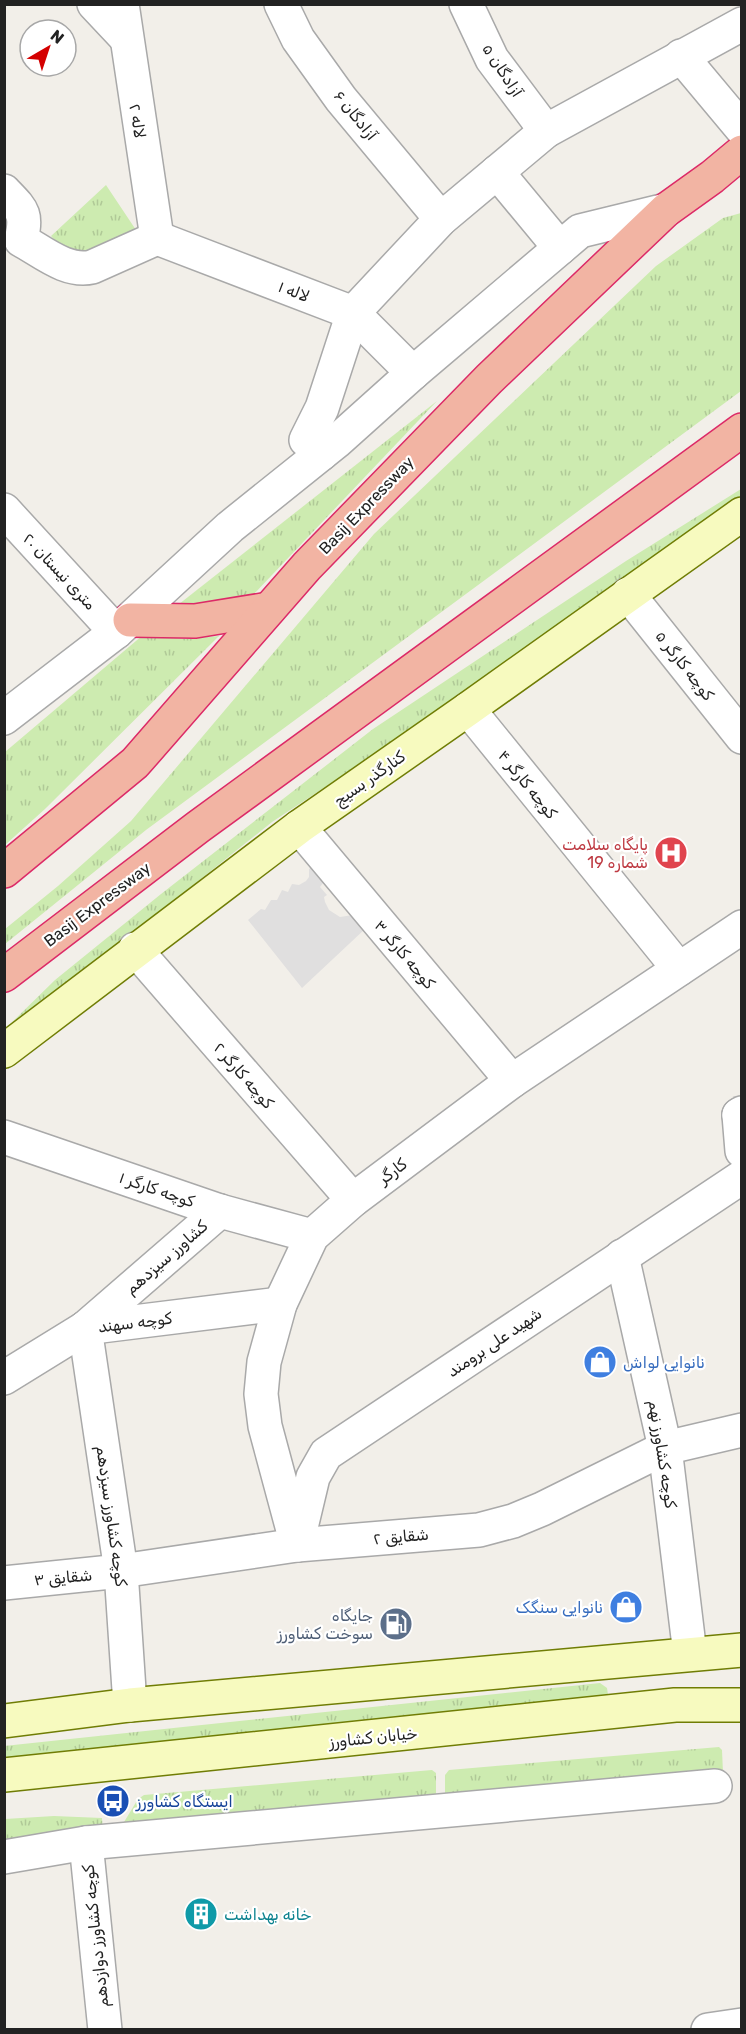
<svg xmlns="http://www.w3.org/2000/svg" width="746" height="2034" viewBox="0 0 746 2034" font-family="Rubik,Cairo,sans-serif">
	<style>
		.residential { fill: #e0dfdf }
		.grass { fill: url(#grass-tufts) }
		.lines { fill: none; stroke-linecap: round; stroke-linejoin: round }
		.minor-casing { stroke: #a9a9a9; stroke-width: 36 }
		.tertiary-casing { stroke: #a9a9a9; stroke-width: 36 }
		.secondary-casing { stroke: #707d05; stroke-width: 36 }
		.trunk-casing { stroke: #dc2a67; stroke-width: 36 }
		.minor { stroke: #fff; stroke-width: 33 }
		.tertiary { stroke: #fff; stroke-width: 33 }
		.secondary { stroke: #f7fabf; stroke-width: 33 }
		.trunk { stroke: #f2b4a3; stroke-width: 33 }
		.labels { text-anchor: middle; stroke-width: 4.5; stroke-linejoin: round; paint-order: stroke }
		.street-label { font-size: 16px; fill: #222; stroke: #fff }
		.health-label { font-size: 16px; fill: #be3a42; stroke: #fff; text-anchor: end }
		.shop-label { font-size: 16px; fill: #366cbe; stroke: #fff; text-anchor: start }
		.service-label { font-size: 16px; fill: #4e5e75; stroke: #fff; text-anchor: end }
		.transit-label { font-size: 16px; fill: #164399; stroke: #fff; text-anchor: start }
		.culture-label { font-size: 16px; fill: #0d838f; stroke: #fff; text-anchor: start }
	</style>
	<defs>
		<pattern id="grass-tufts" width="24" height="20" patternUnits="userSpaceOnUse" patternTransform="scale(1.5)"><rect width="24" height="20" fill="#cdebb0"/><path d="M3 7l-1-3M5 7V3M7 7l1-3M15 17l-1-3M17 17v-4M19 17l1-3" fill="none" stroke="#b0c997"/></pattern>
	</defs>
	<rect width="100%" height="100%" fill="#f2efe9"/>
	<!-- residential -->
	<path class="residential" d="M313,866L326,879L320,887L327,895L324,897L325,902L329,910L340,917L353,915L365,929L302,988L248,920L261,909L265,910L271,900H277L282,890L288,892L292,884L299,885L306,881L309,877V869Z"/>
	<!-- grass -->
	<g class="grass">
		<path d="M106,185L136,230C107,243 76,267 51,236Z"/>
		<path d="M741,213V391L146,830L5,944V929L58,886L131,821L374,534L656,266L723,218Z"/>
		<path d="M437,401L252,596L174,608Z"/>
		<path d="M741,489V496L550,639L272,822L5,1036V1029L55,980L161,894L373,729L626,561Z"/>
		<path d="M143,635L186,639L219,636L45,809L5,845V752Z"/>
		<path d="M600,1683L607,1688L608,1695L605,1699L5,1763L4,1746Z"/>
		<path d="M719,1747L722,1750L723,1773L445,1801V1775L449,1770Z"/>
		<path d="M432,1770L436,1773V1801L121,1827L138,1799L144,1795Z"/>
		<path d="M54,1816L102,1818L103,1831L5,1844V1819Z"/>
	</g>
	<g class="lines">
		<defs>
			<g id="minor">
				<path d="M94,4L125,37"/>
				<path d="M122,4L157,238"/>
				<path d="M281,4L298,39L341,99L441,219"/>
				<path d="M466,4L492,59L546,131"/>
				<path d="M681,56L742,129"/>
				<path d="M497,172L560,248"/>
				<path d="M4,191C22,210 28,213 21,240C43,252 67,273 92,267L157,238"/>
				<path d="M157,238L353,313L413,373"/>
				<path d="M321,454L306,440L322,408L353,313L441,219L546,131L742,24"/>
				<path d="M628,594L742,737"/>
				<path d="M468,709L679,969"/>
				<path d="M299,827L512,1081"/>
				<path d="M135,949L353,1200"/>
				<path d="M739,1115L742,1151"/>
				<path d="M4,1137L220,1211L312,1236"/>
				<path d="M622,1256L665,1448L690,1654"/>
				<path d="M85,1328L121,1571L130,1705"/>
				<path d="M85,1328L220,1211"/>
				<path d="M4,1378L85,1328L280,1304"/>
				<path d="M298,1540L313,1477L326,1454L742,1177"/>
				<path d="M297,1545L265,1426L261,1394L264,1362L280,1304L312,1236L353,1200L512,1081L742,927"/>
				<path d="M4,1583L121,1571L297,1545L479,1530L513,1521L542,1509L665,1448L742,1430"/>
				<path d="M86,1843L105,2030"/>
				<path d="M4,1857L86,1843L715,1786"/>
			</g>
			<g id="tertiary">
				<path d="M4,510L116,632"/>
				<path d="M4,718L116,632L230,527L336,442L413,373L580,231L666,210"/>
				<path d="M739,1115L742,1113"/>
				<path d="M708,2030L742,2025"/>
			</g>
			<g id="secondary">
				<path d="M4,1051L299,827L468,709L742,514"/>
				<path d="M4,1721L130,1705L742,1650"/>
				<path d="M4,1775L675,1705H742"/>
			</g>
			<g id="trunk">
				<path d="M130,620L195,621L269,609"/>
				<path d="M4,871L135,763L307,566L489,379L666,210L712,177L742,152"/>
				<path d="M4,975L198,827L742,430"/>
			</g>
		</defs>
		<!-- minor casing -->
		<use href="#minor" class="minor-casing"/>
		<!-- tertiary casing -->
		<use href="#tertiary" class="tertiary-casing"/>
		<!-- secondary casing -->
		<use href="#secondary" class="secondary-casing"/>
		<!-- trunk casing -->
		<use href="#trunk" class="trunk-casing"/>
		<!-- minor -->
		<use href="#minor" class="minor"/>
		<!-- tertiary -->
		<use href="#tertiary" class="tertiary"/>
		<!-- secondary -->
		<use href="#secondary" class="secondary"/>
		<!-- trunk -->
		<use href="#trunk" class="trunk"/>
	</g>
	<!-- icons -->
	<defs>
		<symbol id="hospital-disc" viewBox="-11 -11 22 22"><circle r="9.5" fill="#e0444e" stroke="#fff"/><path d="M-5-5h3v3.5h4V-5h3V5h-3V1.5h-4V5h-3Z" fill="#fff"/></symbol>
		<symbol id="shop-disc" viewBox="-11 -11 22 22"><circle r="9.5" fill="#3f7fe0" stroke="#fff"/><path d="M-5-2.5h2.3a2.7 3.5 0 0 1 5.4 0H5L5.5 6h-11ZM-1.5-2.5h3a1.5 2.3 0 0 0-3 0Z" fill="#fff"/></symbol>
		<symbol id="fuel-disc" viewBox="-11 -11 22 22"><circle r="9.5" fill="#5c6f8a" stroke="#fff"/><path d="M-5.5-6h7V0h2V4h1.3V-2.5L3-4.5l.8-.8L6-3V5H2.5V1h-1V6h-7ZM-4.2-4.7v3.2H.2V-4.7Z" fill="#fff"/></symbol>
		<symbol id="bus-disc" viewBox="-11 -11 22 22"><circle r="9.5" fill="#1a4fb4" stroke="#fff"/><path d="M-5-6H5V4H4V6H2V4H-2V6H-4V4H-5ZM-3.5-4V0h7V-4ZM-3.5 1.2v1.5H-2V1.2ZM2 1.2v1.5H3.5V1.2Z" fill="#fff"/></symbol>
		<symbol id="building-disc" viewBox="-11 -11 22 22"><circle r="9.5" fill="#0f9aa8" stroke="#fff"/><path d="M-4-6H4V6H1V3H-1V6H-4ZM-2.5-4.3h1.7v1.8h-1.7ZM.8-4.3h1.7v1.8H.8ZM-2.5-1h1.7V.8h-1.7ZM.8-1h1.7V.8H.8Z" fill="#fff"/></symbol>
	</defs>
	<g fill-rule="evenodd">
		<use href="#hospital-disc" x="652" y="834" width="38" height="38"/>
		<use href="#shop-disc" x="581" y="1343" width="38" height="38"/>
		<use href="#shop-disc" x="607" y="1588" width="38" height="38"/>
		<use href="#fuel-disc" x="377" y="1605" width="38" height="38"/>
		<use href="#bus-disc" x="94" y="1782" width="38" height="38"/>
		<use href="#building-disc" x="182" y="1895" width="38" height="38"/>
	</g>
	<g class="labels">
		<!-- street labels -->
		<g class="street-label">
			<text transform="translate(503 70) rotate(57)" y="6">آزادگان ۵</text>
			<text transform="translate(356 115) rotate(51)" y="6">آزادگان ۶</text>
			<text transform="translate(138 121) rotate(81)" y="6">لاله ۲</text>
			<text transform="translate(294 291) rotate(21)" y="6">لاله ۱</text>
			<text transform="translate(366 505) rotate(-46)" y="6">Basij Expressway</text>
			<text transform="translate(60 571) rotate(47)" y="6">۲۰ متری نیستان</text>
			<text transform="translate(685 665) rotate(52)" y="6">کوچه کارگر ۵</text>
			<text transform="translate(369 778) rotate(-35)" y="6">کنارگذر بسیج</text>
			<text transform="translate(528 784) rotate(51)" y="6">کوچه کارگر ۴</text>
			<text transform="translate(97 904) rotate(-37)" y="6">Basij Expressway</text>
			<text transform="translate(405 954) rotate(50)" y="6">کوچه کارگر ۳</text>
			<text transform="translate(244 1075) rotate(49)" y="6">کوچه کارگر ۲</text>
			<text transform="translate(392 1171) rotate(-37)" y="6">کارگر</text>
			<text transform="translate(157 1189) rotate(19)" y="6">کوچه کارگر ۱</text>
			<text transform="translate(166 1257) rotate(-41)" y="6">کشاورز سیزدهم</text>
			<text transform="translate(135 1322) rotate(-7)" y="6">کوچه سهند</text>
			<text transform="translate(494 1342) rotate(-34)" y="6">شهید علی برومند</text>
			<text transform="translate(663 1454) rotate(81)" y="6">کوچه کشاورز نهم</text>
			<text transform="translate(112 1516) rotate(82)" y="6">کوچه کشاورز سیزدهم</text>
			<text transform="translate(401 1536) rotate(-5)" y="6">شقایق ۲</text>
			<text transform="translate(63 1577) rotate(-5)" y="6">شقایق ۳</text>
			<text transform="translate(373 1737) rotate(-6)" y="6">خیابان کشاورز</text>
			<text transform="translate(95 1936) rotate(-96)" y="6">کوچه کشاورز دوازدهم</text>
		</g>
		<!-- health labels -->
		<g class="health-label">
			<text x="648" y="850">پایگاه سلامت<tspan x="648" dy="18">شماره 19</tspan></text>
		</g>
		<!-- shop labels -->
		<g class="shop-label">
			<text x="623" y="1368">نانوایی لواش</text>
			<text x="603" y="1613" text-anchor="end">نانوایی سنگک</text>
		</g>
		<!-- service labels -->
		<g class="service-label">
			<text x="373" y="1621">جایگاه<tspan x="373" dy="18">سوخت کشاورز</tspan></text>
		</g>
		<!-- transit labels -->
		<g class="transit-label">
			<text x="136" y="1807">ایستگاه کشاورز</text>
		</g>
		<!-- culture labels -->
		<g class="culture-label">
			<text x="224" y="1920">خانه بهداشت</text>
		</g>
	</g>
	<!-- border -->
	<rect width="746" height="2034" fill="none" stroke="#222222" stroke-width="12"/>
	<!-- north arrow -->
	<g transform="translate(48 48) rotate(39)"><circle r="28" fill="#ffffff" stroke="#a7a7a7" stroke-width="1.5"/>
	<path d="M0-4.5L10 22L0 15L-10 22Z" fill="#d40000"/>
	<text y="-9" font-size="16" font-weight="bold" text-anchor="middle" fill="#222222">N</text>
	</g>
</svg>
